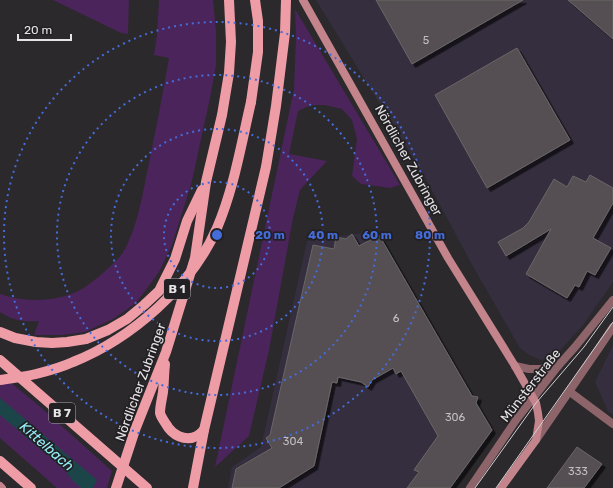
<svg xmlns="http://www.w3.org/2000/svg" width="613" height="488" viewBox="0 0 613 488" font-family="Rubik,sans-serif">
	<style>
		.commercial { fill: #352e3e }
		.green { fill: #4b245b }
		.water { fill: #1c4549 }
		.building { fill: #555052; stroke: #6a6667; filter: url(#shadow) }
		.lines { fill: none; stroke-linecap: round; stroke-linejoin: round }
		.minor { stroke: #8c6469; stroke-width: 8 }
		.tertiary { stroke: #8c6469; stroke-width: 8 }
		.secondary { stroke: #c3848c; stroke-width: 8 }
		.primary { stroke: #ee9da7; stroke-width: 10 }
		.tram { stroke: #d1cfd2; stroke-width: 1 }
		.primary-bridge { stroke: #ee9da7; stroke-width: 10 }
		.ring { fill: none; stroke: #456cdb; stroke-width: 2; stroke-dasharray: 2 4 }
		.labels { text-anchor: middle; stroke-width: 3.5; stroke-linejoin: round; paint-order: stroke }
		.number-label { font-size: 11px; fill: #c1bec1 }
		.shield { fill: #222023; stroke: #aaa8ac; stroke-width: 1 }
		.shield-label { font-size: 12px; font-weight: bold; fill: #e5e3e6 }
		.street-label { font-size: 13px; fill: #e5e3e6; stroke: #222023 }
		.water-label { font-size: 14px; font-style: italic; fill: #95eff9; stroke: #222023 }
		.centre { fill: #456cdb; stroke: #222023; stroke-width: 2 }
		.ring-label { font-size: 12px; text-anchor: middle; font-weight: bold; fill: #456cdb; stroke: #222023; stroke-width: 3.5; stroke-linejoin: round; paint-order: stroke }
	</style>
	<defs>
		<filter id="shadow"><feDropShadow dx="3.5" dy="3.5" stdDeviation="0" flood-color="#0009"/></filter>
	</defs>
	<rect width="100%" height="100%" fill="#2b292c"/>
	<!-- commercial -->
	<g class="commercial">
		<path d="M316,0H613V282L583,325L558,353L541,360L529,355L520,348L475,270L427,181Z"/>
		<path d="M377,231L494,431L453,488H228L232,467L261,447L307,241Z"/>
		<path d="M613,345V415L608,411L595,382Z"/>
	</g>
	<!-- green -->
	<g class="green">
		<path d="M53,0H129L128,34L121,33Z"/>
		<path d="M159,0H213L216,31V65L210,98L191,185L172,245L159,272L136,303L113,319L85,332L62,335H34L39,321C23,322 14,321 0,312V294C25,303 59,302 82,289C90,284 97,278 104,272C112,265 121,257 126,247C139,221 143,191 149,163C156,128 163,93 169,58L154,55L157,35Z"/>
		<path d="M295,9L400,185L390,188L361,184L352,176L357,139L352,120L342,109L325,105H311L298,111L289,154L327,161L300,190L293,218L269,350L249,436L215,467L294,89L296,36Z"/>
		<path d="M0,374L37,404L112,471L107,488H57L0,438Z"/>
	</g>
	<!-- water -->
	<path class="water" d="M0,398L97,480L93,488H81L72,480L65,470L0,415Z"/>
	<!-- building -->
	<g class="building">
		<path d="M376,0H523L412,64Z"/>
		<path d="M568,0H613V39Z"/>
		<path d="M517,48L570,140L487,188L435,95Z"/>
		<path d="M590,175L613,188V203L593,238L611,248L595,275L587,271L579,287L575,285L567,298L526,274L551,229L506,256L498,242L523,228L529,222L554,179L567,187L573,176L586,182Z"/>
		<path d="M352,234L359,246L379,235L472,396L478,397L476,403L492,430L450,488H407L419,472L414,470L438,436L401,371L396,374L393,368L372,380L368,387L361,382L338,377L337,383L332,382L314,466L279,488H232L236,469L272,448L266,438L270,435L313,245L334,249L336,237L346,239Z"/>
		<path d="M577,447L602,464L584,488H547Z"/>
	</g>
	<g class="lines">
		<!-- minor -->
		<path class="minor" d="M570,392L613,424"/>
		<!-- tertiary -->
		<g class="tertiary">
			<path d="M515,366L529,369H541L558,366"/>
			<path d="M536,440L601,345L613,327"/>
			<path d="M470,488L516,420L558,366L575,347L613,300"/>
		</g>
		<!-- secondary -->
		<g class="secondary">
			<path d="M303,0L448,258L515,366L536,403L538,413L539,421L536,440L501,488"/>
			<path d="M0,486L2,488"/>
		</g>
		<!-- primary -->
		<g class="primary">
			<path d="M251,102L258,52V21L255,0"/>
			<path d="M0,332L15,338L36,342L52,343L67,342L86,339L108,330L127,319L144,305L159,291L175,259L187,221L202,190"/>
			<path d="M0,360L147,488"/>
			<path d="M165,364C164,373 164,382 163,392C162,399 160,406 160,413C161,417 164,421 166,424C172,435 185,442 197,436C200,434 202,432 204,430"/>
			<path d="M0,461L31,488"/>
			<path d="M116,488L135,430L166,352L195,258L206,182L222,115L229,73L231,42L229,0"/>
			<path d="M193,488L204,430L266,167L276,106L285,33L286,0"/>
		</g>
		<!-- tram -->
		<g class="tram">
			<path d="M475,488L536,403L584,347L613,307"/>
			<path d="M496,488L613,322"/>
		</g>
		<!-- primary-bridge -->
		<path class="primary-bridge" d="M0,380C12,378 24,377 36,374C48,371 62,367 73,362C131,339 192,286 217,228C234,188 241,145 251,102"/>
	</g>
	<!-- distance rings -->
	<g class="ring">
		<circle cx="217" cy="235" r="53"/>
		<circle cx="217" cy="235" r="106"/>
		<circle cx="217" cy="235" r="160"/>
		<circle cx="217" cy="235" r="213"/>
	</g>
	<g class="labels">
		<!-- number labels -->
		<g class="number-label">
			<text x="426" y="44">5</text>
			<text x="396" y="322">6</text>
			<text x="455" y="421">306</text>
			<text x="293" y="445">304</text>
			<text x="578" y="475">333</text>
		</g>
		<!-- shield labels -->
		<g class="shield">
			<rect x="164" y="279" width="26" height="20" rx="3"/>
			<rect x="49" y="403" width="26" height="20" rx="3"/>
		</g>
		<g class="shield-label">
			<text x="177" y="293">B 1</text>
			<text x="62" y="417">B 7</text>
		</g>
		<!-- street labels -->
		<g class="street-label">
			<text transform="translate(409 160) rotate(61)" y="5">Nördlicher Zubringer</text>
			<text transform="translate(140 382) rotate(-70)" y="5">Nördlicher Zubringer</text>
			<text transform="translate(530 385) rotate(-52)" y="5">Münsterstraße</text>
		</g>
		<!-- water labels -->
		<g class="water-label">
			<text transform="translate(47 446) rotate(41)" y="5">Kittelbach</text>
		</g>
	</g>
	<circle cx="217" cy="235" r="6" class="centre"/>
	<g class="ring-label">
		<text x="270" y="239">20 m</text>
		<text x="323" y="239">40 m</text>
		<text x="377" y="239">60 m</text>
		<text x="430" y="239">80 m</text>
	</g>
	<!-- scale -->
	<path d="M18 34v6h53v-6" fill="none" stroke="#e5e3e6" stroke-width="2"/>
	<text x="24" y="34" font-size="12" fill="#e5e3e6" stroke="#222023" stroke-width="3" paint-order="stroke">20 m</text>
</svg>
